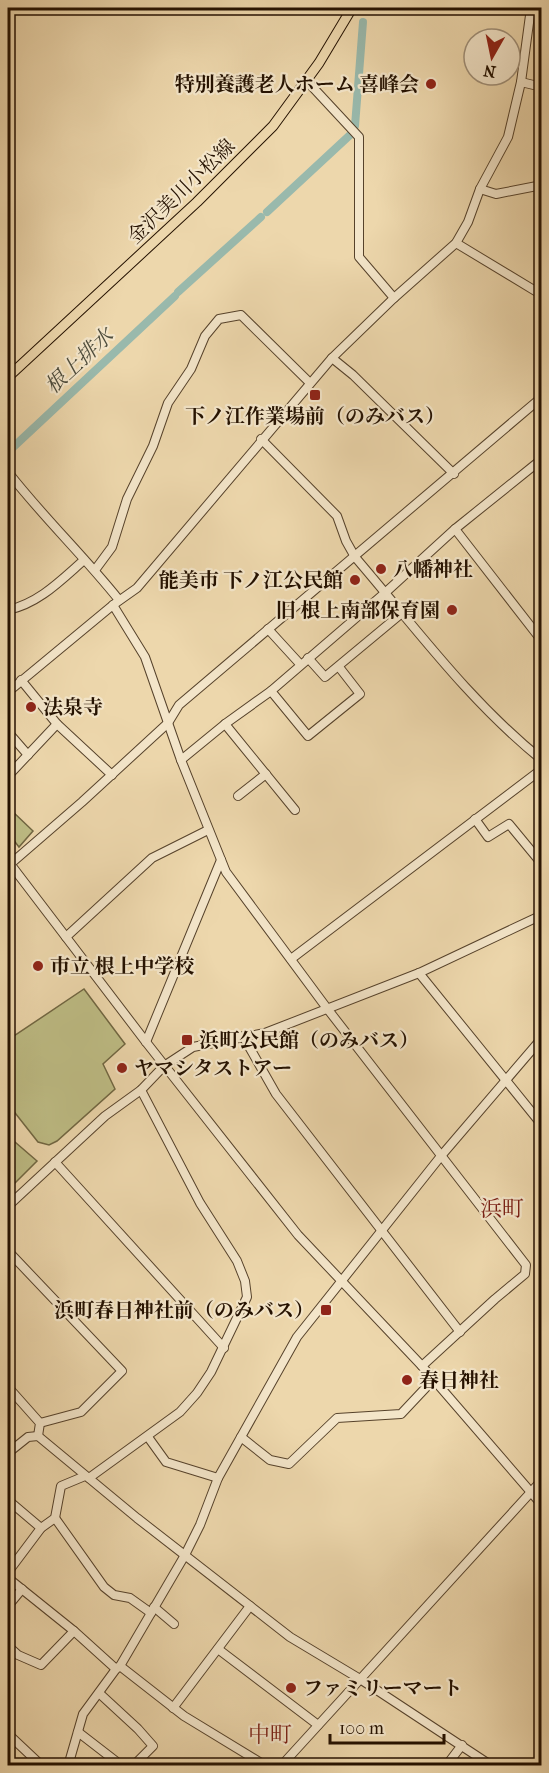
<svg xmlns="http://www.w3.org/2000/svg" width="549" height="1773" viewBox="0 0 549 1773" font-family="'IM FELL French Canon','Noto Serif JP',serif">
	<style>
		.green { fill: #bebd85; stroke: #716742; stroke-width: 1.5 }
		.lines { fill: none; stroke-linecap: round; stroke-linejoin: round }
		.canal { stroke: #99b9ac; stroke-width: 8 }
		.minor-casing { stroke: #56422b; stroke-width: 10 }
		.major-casing { stroke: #241100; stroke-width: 11 }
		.minor { stroke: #f3e5c9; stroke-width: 8 }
		.major { stroke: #edd7ac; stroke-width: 9 }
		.poi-dot { fill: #8f2418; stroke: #f3e5c9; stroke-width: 2 }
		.labels { text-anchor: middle; stroke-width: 4.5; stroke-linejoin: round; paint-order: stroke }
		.poi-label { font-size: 20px; font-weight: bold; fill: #241100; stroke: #f3e5c9; text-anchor: start }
		.street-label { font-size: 20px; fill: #241100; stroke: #f3e5c9 }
		.water-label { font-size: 21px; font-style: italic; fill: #4d4c3c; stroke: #f3e5c9 }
		.quarter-label { font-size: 22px; fill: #7a1f14; stroke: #f3e5c9 }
	</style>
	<rect width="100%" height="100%" fill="#edd7ac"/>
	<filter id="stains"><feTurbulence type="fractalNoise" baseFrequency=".00333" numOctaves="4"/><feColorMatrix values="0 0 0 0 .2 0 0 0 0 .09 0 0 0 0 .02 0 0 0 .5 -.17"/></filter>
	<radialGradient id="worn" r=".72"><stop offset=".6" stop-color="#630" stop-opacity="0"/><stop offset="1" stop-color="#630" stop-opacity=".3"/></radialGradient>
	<!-- green -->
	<g class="green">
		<path d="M11,810L33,831L19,847L8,833V814Z"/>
		<path d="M84,989L125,1044L103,1064L115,1089L57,1141L49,1145L38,1142L8,1104V1040Z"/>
		<path d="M8,1136L37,1161L8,1190Z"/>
	</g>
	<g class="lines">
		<!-- canal -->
		<g class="canal">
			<path d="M355,126L363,22"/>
			<path d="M267,212L350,135"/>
			<path d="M178,292L261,217"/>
			<path d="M8,452L175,296"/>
		</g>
		<defs>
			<g id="minor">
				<path d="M306,80L359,137V257L394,298"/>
				<path d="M521,82L542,87"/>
				<path d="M480,189L496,194L542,185"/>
				<path d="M456,243L542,295"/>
				<path d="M332,358L353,375L454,474"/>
				<path d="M261,439L337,516L346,541L355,557C416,628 468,700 542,760"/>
				<path d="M8,472C43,517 84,556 119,600"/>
				<path d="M455,529L542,641"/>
				<path d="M95,570L112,547L127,499L153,446L168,403L191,369L205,336L219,319L241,315L309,382"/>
				<path d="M113,605L145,657L181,760L226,872L326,1007L526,1265L525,1274L495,1299L422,1366"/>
				<path d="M8,610C39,603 60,581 84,560"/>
				<path d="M268,629L300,664"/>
				<path d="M308,658L325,677L402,613"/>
				<path d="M21,680L57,724L112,775"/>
				<path d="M271,691L308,736L360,694L339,667"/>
				<path d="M8,692L113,605L137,588L332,358L394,298L456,243L468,222L480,189L508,137L521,82L531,8"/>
				<path d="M225,724L295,810"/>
				<path d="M8,732L28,755"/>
				<path d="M181,760L225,724L271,691L386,592L455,529L542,459"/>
				<path d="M8,776L57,724"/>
				<path d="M238,796L266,774"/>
				<path d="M475,819L488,837L509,824L542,864"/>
				<path d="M8,861L146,1042L298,1235L422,1366L542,1505"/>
				<path d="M8,866L82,802L168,723L179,705L542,397"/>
				<path d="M66,937L152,858L208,830"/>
				<path d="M291,959L542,769"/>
				<path d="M419,973L542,1125"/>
				<path d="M243,1036L276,1094L460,1332"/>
				<path d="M146,1042L221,860"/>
				<path d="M55,1162L224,1348"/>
				<path d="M8,1206L105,1116L141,1090L164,1066L193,1047L265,1033L419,973L542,915"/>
				<path d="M8,1251L122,1371L81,1412L40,1423"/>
				<path d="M8,1387L40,1423L38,1436"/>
				<path d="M148,1437L166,1462L218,1478"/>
				<path d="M241,1437L270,1460L289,1464L337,1418L401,1414L433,1380"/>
				<path d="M8,1453L28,1437L38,1436L137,1518L290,1637L360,1679L492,1766"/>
				<path d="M89,1478L180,1412L197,1393L211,1372L247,1297L245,1281L237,1261L200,1203L141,1090"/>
				<path d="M8,1500L41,1528"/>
				<path d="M55,1518L104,1587L114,1595L130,1598L151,1613"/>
				<path d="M8,1572L41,1528L55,1518L61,1486L85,1476"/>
				<path d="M8,1578L74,1631L116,1669"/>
				<path d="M8,1606L22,1589"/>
				<path d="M154,1607L174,1624"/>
				<path d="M8,1646L18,1655L41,1665L74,1631"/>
				<path d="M218,1649L318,1725"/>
				<path d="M120,1666L184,1716L266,1766"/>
				<path d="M99,1693L138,1729L153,1746L133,1766"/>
				<path d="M173,1708L250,1606"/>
				<path d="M78,1732L122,1766"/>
				<path d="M8,1734L42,1766"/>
				<path d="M68,1766L83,1714L116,1669L120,1666L185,1555L200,1525L218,1478L297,1337L441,1156L542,1038"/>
				<path d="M281,1766L542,1480"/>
				<path d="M446,1766L462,1745"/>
			</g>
			<path id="major" d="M8,377L197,202L273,126L319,63L352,8"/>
		</defs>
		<!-- minor casing -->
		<use href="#minor" class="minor-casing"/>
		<!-- major casing -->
		<use href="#major" class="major-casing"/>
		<!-- minor -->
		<use href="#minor" class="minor"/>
		<!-- major -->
		<use href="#major" class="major"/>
	</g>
	<!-- markers -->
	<g class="poi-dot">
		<circle cx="431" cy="84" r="6"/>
		<rect x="309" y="389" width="12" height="12" rx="3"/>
		<circle cx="381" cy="569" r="6"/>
		<circle cx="355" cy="580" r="6"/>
		<circle cx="452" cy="610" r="6"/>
		<circle cx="31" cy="707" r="6"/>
		<circle cx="38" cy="966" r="6"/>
		<rect x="181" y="1034" width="12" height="12" rx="3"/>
		<circle cx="122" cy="1068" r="6"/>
		<rect x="320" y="1304" width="12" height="12" rx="3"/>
		<circle cx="407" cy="1380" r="6"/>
		<circle cx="291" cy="1688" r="6"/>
	</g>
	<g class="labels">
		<!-- poi labels -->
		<g class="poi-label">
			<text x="419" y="91" text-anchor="end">特別養護老人ホーム 喜峰会</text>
			<text x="315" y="423" text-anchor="middle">下ノ江作業場前（のみバス）</text>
			<text x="393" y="576">八幡神社</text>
			<text x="343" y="587" text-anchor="end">能美市 下ノ江公民館</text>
			<text x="440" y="617" text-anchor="end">旧 根上南部保育園</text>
			<text x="43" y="714">法泉寺</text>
			<text x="50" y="973">市立 根上中学校</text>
			<text x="199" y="1047">浜町公民館（のみバス）</text>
			<text x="134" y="1075">ヤマシタストアー</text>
			<text x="314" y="1317" text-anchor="end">浜町春日神社前（のみバス）</text>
			<text x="419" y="1387">春日神社</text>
			<text x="303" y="1695">ファミリーマート</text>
		</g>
		<!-- street labels -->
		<g class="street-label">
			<text transform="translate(181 191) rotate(-44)" y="7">金沢美川小松線</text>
		</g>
		<!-- water labels -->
		<g class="water-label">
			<text transform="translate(79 361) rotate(-43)" y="7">根上排水</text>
		</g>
		<!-- quarter labels -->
		<g class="quarter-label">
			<text x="502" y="1216">浜町</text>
			<text x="270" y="1742">中町</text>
		</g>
	</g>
	<!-- margin -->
	<rect width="549" height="1773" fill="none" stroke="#edd7ac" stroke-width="30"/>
	<rect x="9" y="9" width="531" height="1755" fill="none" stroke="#241100" stroke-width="3"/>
	<rect x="15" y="15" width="519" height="1743" fill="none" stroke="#241100" stroke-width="1.5"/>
	<!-- north arrow -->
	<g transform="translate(492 57) rotate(189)"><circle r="28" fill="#f3e5c9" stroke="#a09079" stroke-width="1.5"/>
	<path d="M0-4.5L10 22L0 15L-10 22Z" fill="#8f2418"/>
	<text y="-9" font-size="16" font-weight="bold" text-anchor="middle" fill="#241100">N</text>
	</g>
	<!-- scale -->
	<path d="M330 1734v9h114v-9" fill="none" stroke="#241100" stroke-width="3"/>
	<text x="339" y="1734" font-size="18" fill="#241100" stroke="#f3e5c9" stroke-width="4.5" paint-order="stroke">100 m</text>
	<rect width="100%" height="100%" filter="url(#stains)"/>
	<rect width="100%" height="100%" fill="url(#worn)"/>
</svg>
